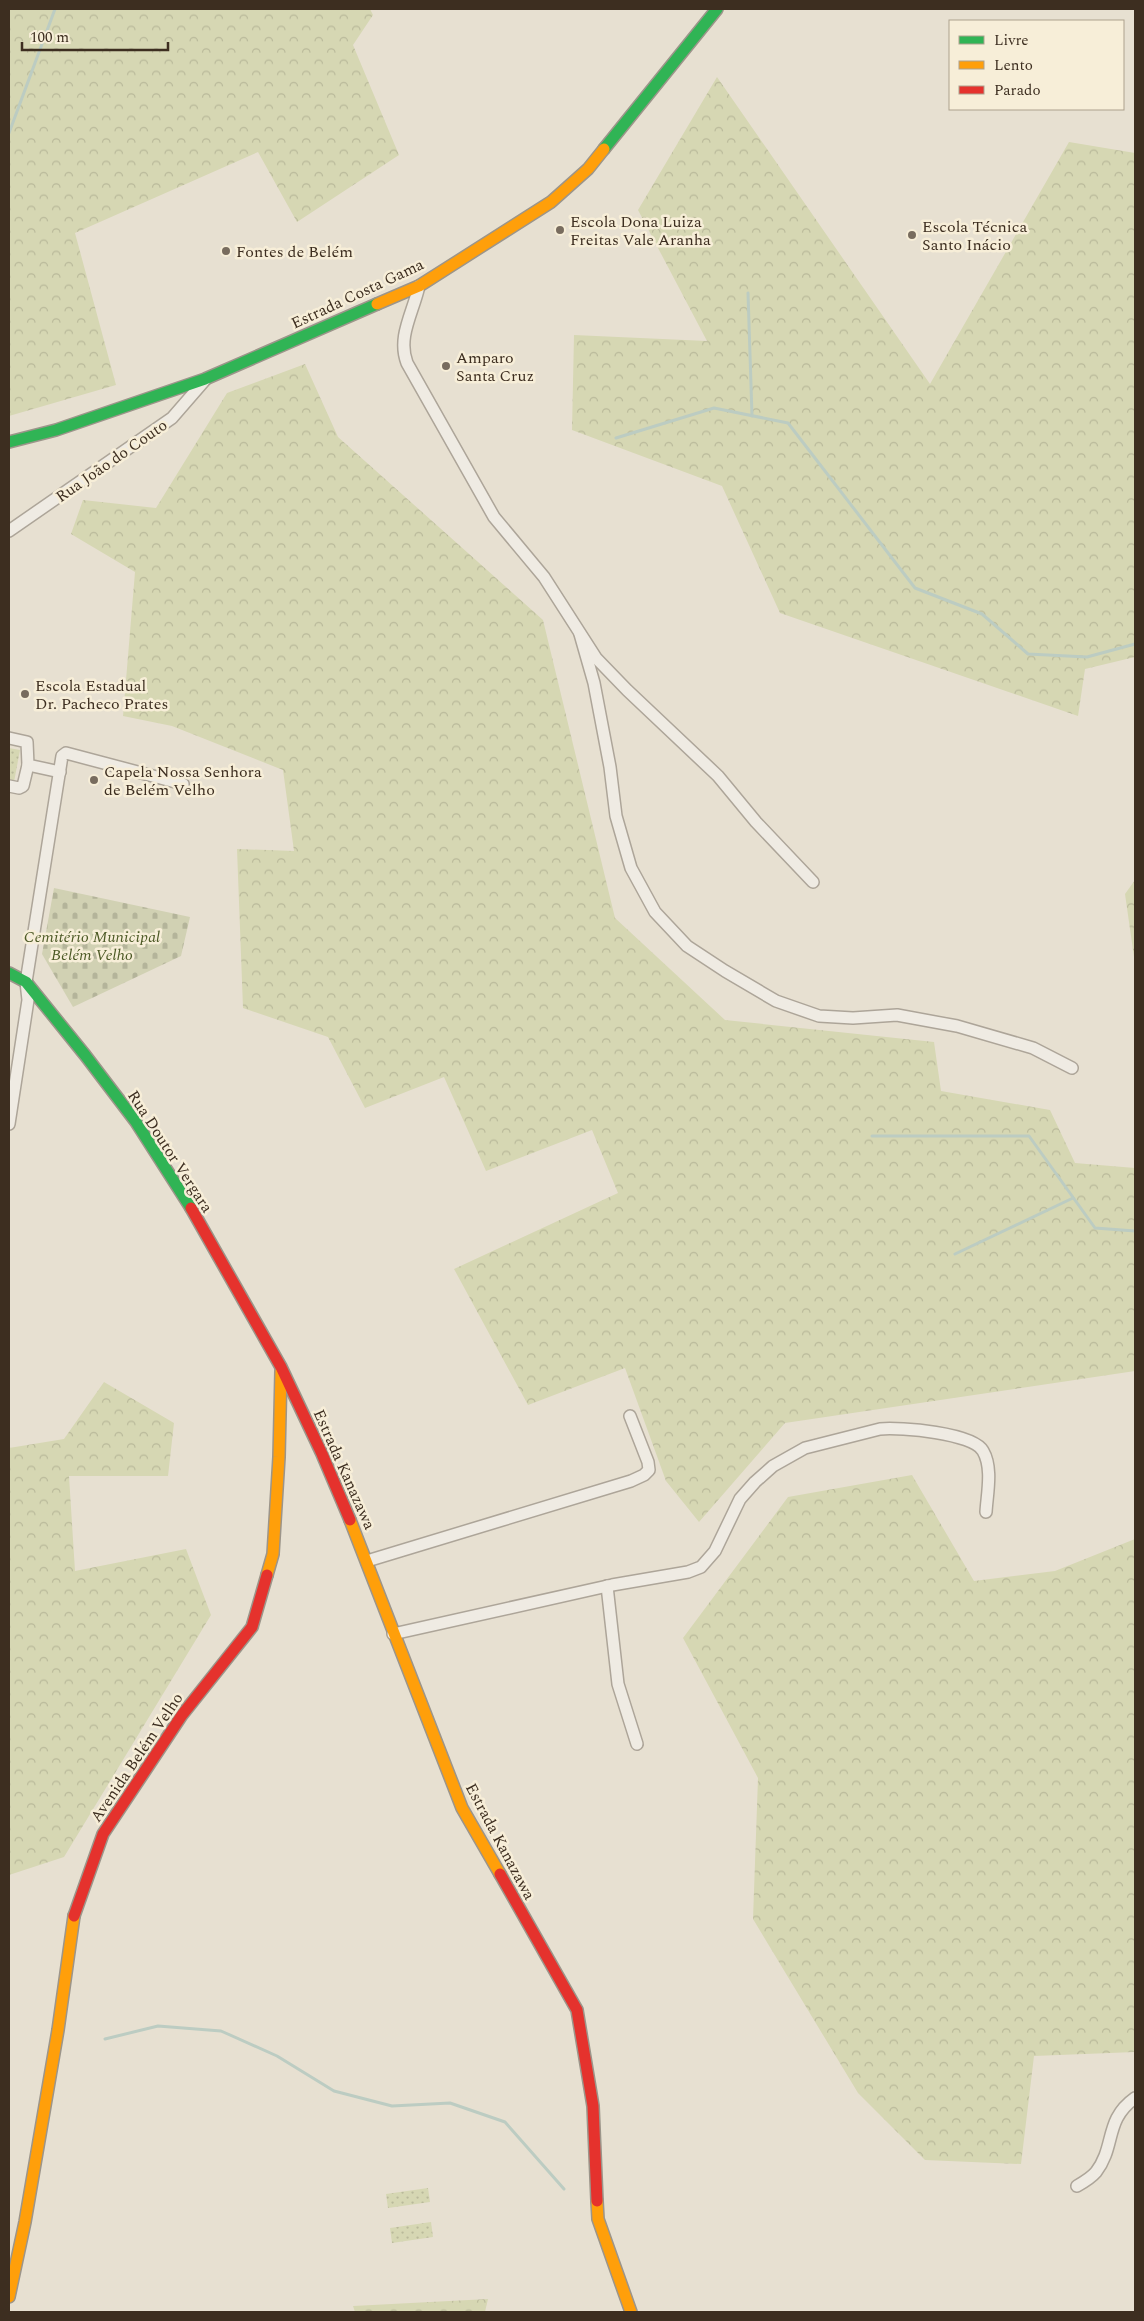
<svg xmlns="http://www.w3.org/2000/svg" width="1144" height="2321" viewBox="0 0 1144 2321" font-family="Spectral,serif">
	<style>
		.forest { fill: url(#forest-crowns) }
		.cemetery { fill: url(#cemetery-stones) }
		.park { fill: url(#park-dots) }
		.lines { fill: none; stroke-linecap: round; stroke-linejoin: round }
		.stream { stroke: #bcccc2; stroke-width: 3 }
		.street-casing { stroke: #ada599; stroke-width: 14 }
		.fast-casing { stroke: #9c958a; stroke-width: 14 }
		.slow-casing { stroke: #9c958a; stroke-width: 14 }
		.jam-casing { stroke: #9c958a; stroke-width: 14 }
		.street { stroke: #efebe3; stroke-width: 11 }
		.fast { stroke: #30b455; stroke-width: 11 }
		.slow { stroke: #ff9f0a; stroke-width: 11 }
		.jam { stroke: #e5322d; stroke-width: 11 }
		.poi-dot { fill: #786c5e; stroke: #f7eed8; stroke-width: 2 }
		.labels { text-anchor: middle; stroke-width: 5; stroke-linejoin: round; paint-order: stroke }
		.poi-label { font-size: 16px; fill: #3d2e20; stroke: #f7eed8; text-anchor: start }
		.street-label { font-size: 16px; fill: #3d2e20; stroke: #f7eed8 }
		.park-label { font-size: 16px; font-style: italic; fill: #4d5a26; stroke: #f7eed8 }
	</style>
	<defs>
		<pattern id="forest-crowns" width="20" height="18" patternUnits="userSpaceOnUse" patternTransform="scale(1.25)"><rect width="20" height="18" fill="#d6d7b3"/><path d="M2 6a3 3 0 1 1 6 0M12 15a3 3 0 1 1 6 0" fill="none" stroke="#b9b99a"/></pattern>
		<pattern id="cemetery-stones" width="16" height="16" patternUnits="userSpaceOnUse" patternTransform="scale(1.25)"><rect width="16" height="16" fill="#d1d1b3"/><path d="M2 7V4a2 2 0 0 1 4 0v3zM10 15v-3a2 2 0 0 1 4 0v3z" fill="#b4b49a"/></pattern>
		<pattern id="park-dots" width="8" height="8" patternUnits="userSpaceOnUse" patternTransform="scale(1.25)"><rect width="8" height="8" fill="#d6d7b3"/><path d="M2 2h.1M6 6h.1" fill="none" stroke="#b9b99a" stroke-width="1.8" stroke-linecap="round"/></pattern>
	</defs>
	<rect width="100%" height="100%" fill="#e7e0d1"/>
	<!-- forest -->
	<g class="forest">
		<path d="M9,9H370L373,15L353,45L399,155L297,222L258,152L75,233L116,385L9,416Z"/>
		<path d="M717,77L930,384L1069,142L1135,153V657L1085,669L1078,716L780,613L722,486L572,430L574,335L707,341L638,210Z"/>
		<path d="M305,364L338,437L543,620L615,918L725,1020L934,1042L941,1091L1050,1110L1075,1163L1135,1168V1371L785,1423L699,1522L666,1481L625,1368L528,1405L454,1269L618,1193L592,1130L486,1171L444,1077L365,1108L328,1037L243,1008L237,849L294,851L283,770L172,726L123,716L135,572L71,534L83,500L156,508L227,393Z"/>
		<path d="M1135,880V964L1125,894Z"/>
		<path d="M104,1382L174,1423L168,1476H69L75,1571L186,1549L211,1615L64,1857L9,1875V1448L64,1439Z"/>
		<path d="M912,1475L974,1581L1055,1571L1135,1539V2052L1034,2056L1021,2164L925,2160L858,2093L753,1919L758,1778L683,1638L788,1497Z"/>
		<path d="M488,2299L485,2312H355L353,2306Z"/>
	</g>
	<!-- cemetery -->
	<path class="cemetery" d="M54,888L190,917L181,956L73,1007L42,954Z"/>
	<!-- park -->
	<g class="park">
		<path d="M9,748L20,750L14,782L9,781Z"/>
		<path d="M428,2188L430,2202L388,2208L386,2194Z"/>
		<path d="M431,2222L433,2237L392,2243L390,2228Z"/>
	</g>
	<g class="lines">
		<!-- stream -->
		<g class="stream">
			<path d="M9,133L55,9"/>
			<path d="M748,293L752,416"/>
			<path d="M616,438L714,408L788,423L915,588L982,614L1028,654L1087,657L1135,644"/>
			<path d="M872,1136H1029L1095,1228L1135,1231"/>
			<path d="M955,1254L1073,1198"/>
			<path d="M105,2039L158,2026L221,2031L277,2056L334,2091L392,2106L450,2103L505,2122L564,2189"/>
		</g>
		<defs>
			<g id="street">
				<path d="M419,286C413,313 397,337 407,363L494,517L544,577L596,658L627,690L718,776L756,822L813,882"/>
				<path d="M9,531L172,418L205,380"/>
				<path d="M580,634L594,683L610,767L616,816L631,868L655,912L687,946L725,971L776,1001L819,1016L853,1018L897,1015L957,1026L1033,1048L1072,1068"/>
				<path d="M9,738L27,742L28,765L60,772"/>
				<path d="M9,786L19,788L23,786L28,765"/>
				<path d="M9,1124L28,1000L26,982L62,756L66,753L183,784"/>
				<path d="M367,1561L631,1481L644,1475L649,1470L648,1462L630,1416"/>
				<path d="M607,1586L618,1684L637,1744"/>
				<path d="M393,1634L612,1585L688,1572L701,1567L715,1551L740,1499L755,1482L773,1466L805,1448L880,1429C901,1427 973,1433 983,1451C993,1468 987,1494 986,1512"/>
				<path d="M1077,2186C1084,2182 1091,2178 1096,2172C1116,2146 1104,2120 1135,2098"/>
			</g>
			<g id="fast">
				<path d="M604,149L717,9"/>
				<path d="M9,442L56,430L205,379L377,304"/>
				<path d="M9,973L26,982L85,1055L136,1122L191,1208"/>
			</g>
			<g id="slow">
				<path d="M377,304L419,286L551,202L588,169L604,149"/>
				<path d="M350,1520L462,1808L500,1874"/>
				<path d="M267,1575L273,1554L279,1457L281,1371"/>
				<path d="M597,2201L598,2219L631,2312"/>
				<path d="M9,2297L25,2222L58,2030L74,1916"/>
			</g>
			<g id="jam">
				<path d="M191,1208L281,1367L322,1454L350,1520"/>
				<path d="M500,1874L577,2010L593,2106L597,2201"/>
				<path d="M74,1916L103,1834L182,1715L252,1627L267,1575"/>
			</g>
		</defs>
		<!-- street casing -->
		<use href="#street" class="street-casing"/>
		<!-- fast casing -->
		<use href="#fast" class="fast-casing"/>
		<!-- slow casing -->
		<use href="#slow" class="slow-casing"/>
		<!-- jam casing -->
		<use href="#jam" class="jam-casing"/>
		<!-- street -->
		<use href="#street" class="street"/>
		<!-- fast -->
		<use href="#fast" class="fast"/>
		<!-- slow -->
		<use href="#slow" class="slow"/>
		<!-- jam -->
		<use href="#jam" class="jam"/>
	</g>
	<!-- markers -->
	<g class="poi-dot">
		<circle cx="560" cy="230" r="5"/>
		<circle cx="912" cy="235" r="5"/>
		<circle cx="226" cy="251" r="5"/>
		<circle cx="446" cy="366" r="5"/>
		<circle cx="25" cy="694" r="5"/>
		<circle cx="94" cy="780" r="5"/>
	</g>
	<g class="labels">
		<!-- poi labels -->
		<g class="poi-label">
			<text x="570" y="227">Escola Dona Luiza<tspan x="570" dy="18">Freitas Vale Aranha</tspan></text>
			<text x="922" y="232">Escola Técnica<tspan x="922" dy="18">Santo Inácio</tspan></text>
			<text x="236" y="257">Fontes de Belém</text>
			<text x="456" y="363">Amparo<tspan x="456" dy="18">Santa Cruz</tspan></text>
			<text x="35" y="691">Escola Estadual<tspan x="35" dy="18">Dr. Pacheco Prates</tspan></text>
			<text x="104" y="777">Capela Nossa Senhora<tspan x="104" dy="18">de Belém Velho</tspan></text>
		</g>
		<!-- street labels -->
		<g class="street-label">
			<text transform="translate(357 293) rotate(-25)" y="6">Estrada Costa Gama</text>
			<text transform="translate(111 460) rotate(-35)" y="6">Rua João do Couto</text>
			<text transform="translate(171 1151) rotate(57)" y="6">Rua Doutor Vergara</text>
			<text transform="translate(345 1469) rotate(66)" y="6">Estrada Kanazawa</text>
			<text transform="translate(136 1757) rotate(-56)" y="6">Avenida Belém Velho</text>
			<text transform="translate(501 1841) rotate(62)" y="6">Estrada Kanazawa</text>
		</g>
		<!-- park labels -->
		<g class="park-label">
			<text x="92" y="942">Cemitério Municipal<tspan x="92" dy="18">Belém Velho</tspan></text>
		</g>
	</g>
	<!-- border -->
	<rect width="1144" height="2321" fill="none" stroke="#3d2e20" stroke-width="20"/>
	<!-- legend -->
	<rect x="949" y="20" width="175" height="90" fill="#f7eed8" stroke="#ada18e"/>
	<rect x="959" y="36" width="25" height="8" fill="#30b455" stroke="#ada18e"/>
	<text x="994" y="45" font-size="15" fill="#3d2e20">Livre</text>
	<rect x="959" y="61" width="25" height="8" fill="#ff9f0a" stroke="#ada18e"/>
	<text x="994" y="70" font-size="15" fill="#3d2e20">Lento</text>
	<rect x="959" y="86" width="25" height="8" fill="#e5322d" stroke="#ada18e"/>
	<text x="994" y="95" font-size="15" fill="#3d2e20">Parado</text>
	<!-- scale -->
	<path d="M22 42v8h146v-8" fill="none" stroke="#3d2e20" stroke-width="2.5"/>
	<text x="30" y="42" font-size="15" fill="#3d2e20" stroke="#f7eed8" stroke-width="4" paint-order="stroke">100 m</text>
</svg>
